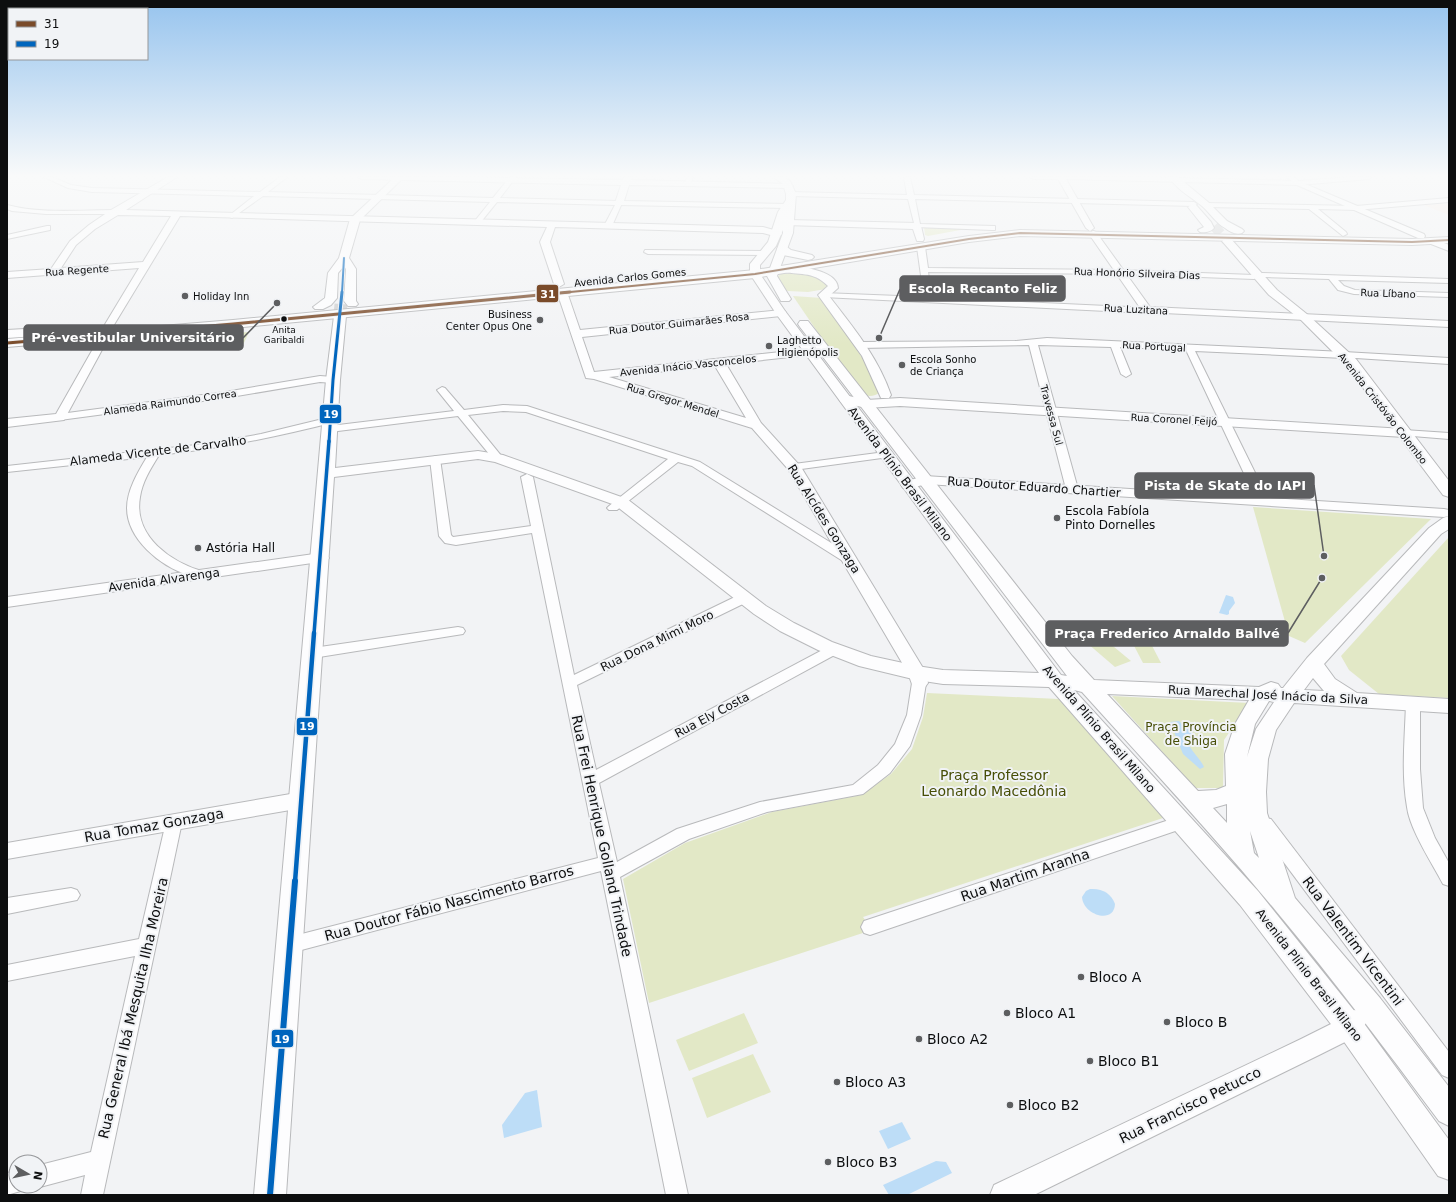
<svg xmlns="http://www.w3.org/2000/svg" width="1456" height="1202" viewBox="0 0 1456 1202" font-family="'DejaVu Sans',sans-serif">
	<style>
		.commercial { fill: #f6ebe4 }
		.green { fill: #e2e8c6 }
		.water { fill: #bdddf7 }
		.lines { fill: none; stroke-linecap: round; stroke-linejoin: round }
		.secondary-tunnel-far1 { stroke: #d0d1d2; stroke-width: 10; stroke-dasharray: 10 5; stroke-linecap: butt }
		.secondary-tunnel { stroke: #d0d1d2; stroke-width: 13; stroke-dasharray: 13 6; stroke-linecap: butt }
		.minor-casing { stroke: #b8b9bb; stroke-width: 2 }
		.tertiary-casing { stroke: #b8b9bb; stroke-width: 2 }
		.secondary-casing { stroke: #b8b9bb; stroke-width: 2 }
		.primary-casing { stroke: #b8b9bb; stroke-width: 2 }
		.minor { fill: #fdfdfe; fill-rule: evenodd }
		.tertiary { fill: #fdfdfe; fill-rule: evenodd }
		.secondary { fill: #fdfdfe; fill-rule: evenodd }
		.primary { fill: #fdfdfe; fill-rule: evenodd }
		.bus-1-far1-casing { stroke: #f1f3f6; stroke-width: 3.5 }
		.bus-1-casing { stroke: #f1f3f6; stroke-width: 5 }
		.bus-2-far4-casing { stroke: #f1f3f6; stroke-width: 3.5 }
		.bus-2-far3-casing { stroke: #f1f3f6; stroke-width: 5 }
		.bus-2-far2-casing { stroke: #f1f3f6; stroke-width: 6 }
		.bus-2-far1-casing { stroke: #f1f3f6; stroke-width: 8 }
		.bus-2-casing { stroke: #f1f3f6; stroke-width: 9 }
		.bus-1-far1 { stroke: #7a4b2a; stroke-width: 2 }
		.bus-1 { stroke: #7a4b2a; stroke-width: 3 }
		.bus-2-far4 { stroke: #0065bd; stroke-width: 2 }
		.bus-2-far3 { stroke: #0065bd; stroke-width: 3 }
		.bus-2-far2 { stroke: #0065bd; stroke-width: 3.5 }
		.bus-2-far1 { stroke: #0065bd; stroke-width: 4.5 }
		.bus-2 { stroke: #0065bd; stroke-width: 6 }
		.poi-dot { fill: #5d5e60; stroke: #f1f3f6; stroke-width: 1.5 }
		.bus-dot { fill: #0d0e0f; stroke: #f1f3f6; stroke-width: 1.5 }
		.labels { text-anchor: middle; stroke-width: 4; stroke-linejoin: round; paint-order: stroke }
		.far-bus-label { font-size: 9px; fill: #0d0e0f; stroke: #f1f3f6 }
		.far-street-label { font-size: 10px; fill: #0d0e0f; stroke: #f1f3f6 }
		.far-poi-label { font-size: 10px; fill: #0d0e0f; stroke: #f1f3f6; text-anchor: start }
		.street-label { font-size: 12px; fill: #0d0e0f; stroke: #f1f3f6 }
		.poi-label { font-size: 12px; fill: #0d0e0f; stroke: #f1f3f6; text-anchor: start }
		.park-label { font-size: 12px; fill: #474e06; stroke: #f1f3f6 }
		.near-park-label { font-size: 14px; fill: #474e06; stroke: #f1f3f6 }
		.near-street-label { font-size: 14px; fill: #0d0e0f; stroke: #f1f3f6 }
		.near-poi-label { font-size: 14px; fill: #0d0e0f; stroke: #f1f3f6; text-anchor: start }
		.leader { fill: none; stroke: #5d5e60; stroke-width: 1.5 }
		.callout-dot { fill: #5d5e60; stroke: #f1f3f6; stroke-width: 1.5 }
		.callout { fill: #5d5e60; stroke: #5d5e60; stroke-width: 1.5 }
		.callout-label { font-size: 13px; text-anchor: middle; font-weight: bold; fill: #fff }
		.line-badge { stroke: #f1f3f6; stroke-width: 1.5 }
		.badge-label { font-size: 11px; text-anchor: middle; font-weight: bold; fill: #fff }
	</style>
	<rect width="100%" height="100%" fill="#f2f3f5"/>
	<!-- commercial -->
	<path class="commercial" d="M1449,203V215L1424,205L1438,204Z"/>
	<!-- green -->
	<g class="green">
		<path d="M924,227L971,228L928,236L925,235Z"/>
		<path d="M791,273C806,273 816,276 828,285L826,289L808,292L788,291L783,289L778,276L781,274Z"/>
		<path d="M793,296L822,298L877,380L881,392C873,397 868,397 859,393Z"/>
		<path d="M249,332L243,345L212,348L217,334Z"/>
		<path d="M1253,507L1431,519L1305,643L1289,636Z"/>
		<path d="M1449,537V698L1379,694L1349,670L1341,656Z"/>
		<path d="M1102,637L1131,661L1115,667L1087,643Z"/>
		<path d="M1130,638H1148L1161,663H1143Z"/>
		<path d="M927,693L1059,699L1166,817L863,917L872,930L649,1003L623,879L685,843L772,812L861,795L891,774L912,749L923,717Z"/>
		<path d="M1112,696L1249,703L1224,740L1223,788H1195Z"/>
		<path d="M744,1013L758,1043L689,1071L676,1040Z"/>
		<path d="M753,1054L771,1092L707,1118L692,1078Z"/>
	</g>
	<!-- water -->
	<g class="water">
		<path d="M1226,595L1233,597L1235,603L1229,611V614L1227,615L1219,613Z"/>
		<path d="M1179,721L1182,724L1191,727L1194,739L1190,747C1194,754 1201,760 1204,767L1200,769L1183,754L1170,722Z"/>
		<path d="M1090,889C1102,888 1111,893 1115,904C1114,925 1083,915 1082,897L1086,891Z"/>
		<path d="M537,1090L542,1127L504,1138L502,1125L525,1093Z"/>
		<path d="M902,1122L911,1139L888,1149L879,1131Z"/>
		<path d="M936,1161L946,1162L952,1173L907,1195H889L883,1185Z"/>
	</g>
	<g class="lines">
		<!-- secondary-tunnel-far1 -->
		<path class="secondary-tunnel-far1" d="M1214,226L1227,241"/>
		<!-- secondary-tunnel -->
		<path class="secondary-tunnel" d="M340,316L341,304"/>
		<defs>
			<g id="minor">
				<path d="M44,177H52L71,185L92,188L260,192L280,177H287L268,192L493,198L510,177H516L500,198L619,201L622,203L612,226L608,228L604,226L615,205L497,202L480,223L478,224L474,222L490,202L263,196L232,218L230,217V215L254,196L92,192L68,188Z"/>
				<path d="M687,177H693L690,185L685,184Z"/>
				<path d="M904,177H910L914,195L1194,202L1197,204L1194,206L915,199L920,224L995,226V230H992L915,227L908,199L791,196L788,194L791,192L907,195Z"/>
				<path d="M1030,177H1064L1061,179H1033Z"/>
				<path d="M1286,177H1293L1299,181L1350,177H1372L1369,179L1298,185Z"/>
				<path d="M1449,198V202L1356,210L1318,209L1346,232L1347,234L1343,236L1309,209L1206,207L1203,205L1206,203L1356,206Z"/>
				<path d="M7,205C41,214 79,210 114,210L117,212L114,214H46L12,211L7,209Z"/>
				<path d="M47,226H50V230L7,239V235Z"/>
				<path d="M918,245H921L925,247L928,268L1120,270L1254,275L1258,277L1254,279L1120,274L928,272L932,298L1150,308L1151,310L1147,313L823,297L819,295L823,293L924,297L917,247Z"/>
				<path d="M645,250L764,251L768,253L764,255L648,254L644,252Z"/>
				<path d="M1262,273L1449,279V283L1338,280L1344,286L1355,290L1449,293V297L1354,294L1338,290L1329,279L1265,277H1262Z"/>
				<path d="M1047,338L1344,352L1349,355L1344,358L1195,351L1269,501L1267,503H1259L1257,501L1186,350L1120,347L1131,374L1126,377L1121,374L1111,347L1038,345L1078,489L1072,492L1066,489L1029,345L859,348L855,345L859,342L1015,341Z"/>
				<path d="M320,376L333,377L338,380L333,383L320,382L225,398L60,420L55,417L60,414L225,392Z"/>
				<path d="M442,387L445,388L464,410L503,405L527,406L700,462L854,557L856,560L854,563H846L692,466L678,462L617,510H609L607,508L609,506L668,459L526,412L503,411L468,415L503,458L498,461L494,460L458,416L330,432L325,429L330,426L454,411L437,390Z"/>
				<path d="M331,417L336,420L335,422C276,437 218,449 159,455C151,468 142,482 140,497C133,537 172,563 205,572L207,575L205,578C199,579 194,577 188,575C160,566 127,539 127,508C127,490 138,472 147,457L7,472V466L205,444L261,434Z"/>
				<path d="M1404,430L1449,433V439L1400,435L1399,433Z"/>
				<path d="M885,452L890,455L889,457L794,470L789,467L794,464Z"/>
				<path d="M435,456L440,459L451,535L453,537L531,526L521,477L527,474L533,477L574,675L739,595H749L750,598L749,601L577,685L596,770L830,646L835,645L840,646L842,649L840,652L599,783L617,862L677,829L760,802L853,785L878,765L895,744L907,715L912,683L914,680L919,678L924,680L926,683L921,715L910,746L890,773L863,794L767,812L689,839L620,877L688,1195H666L601,871L290,953L283,951L281,945L283,939L290,937L598,858L532,533L456,545L445,543L439,536L430,459Z"/>
				<path d="M458,627L463,628L465,631L463,634L313,658L308,656L306,653L308,650L313,648Z"/>
				<path d="M1413,698L1418,699L1420,703V769L1423,808L1435,838L1449,863V886L1443,884C1432,863 1410,830 1407,807C1401,773 1405,737 1406,703L1408,699Z"/>
				<path d="M174,816L180,817L182,822L103,1195H81L85,1175L40,1187L37,1186H40V1165L91,1152L135,956L7,981V965L139,939L166,822L168,817Z"/>
				<path d="M1181,816L1187,817L1189,822L1187,827L870,935L864,933L861,927L864,921L870,919Z"/>
				<path d="M1265,818L1271,819L1449,1052V1078L1442,1075L1259,829L1257,824L1259,819Z"/>
				<path d="M71,888L77,890L80,895L77,900L7,914V898Z"/>
				<path d="M16,1171V1186H25L24,1190L7,1195V1173Z"/>
			</g>
			<g id="tertiary">
				<path d="M168,177H177L126,210L763,227L781,232L782,234L778,237L763,233L555,227L550,242L564,284L559,287L554,284L540,242L547,227L180,216L109,333L110,335L64,420L7,427V419L56,414L102,333L101,331L139,268L7,278V272L51,269L70,241L89,225L111,210ZM118,215L171,216L143,262L61,268L76,245L95,229Z"/>
				<path d="M358,177H458L623,180L624,177H632L631,180L789,184L793,186L789,188L629,185L624,201L787,204L788,206L787,208H784L619,205L615,203L621,185L362,179Z"/>
				<path d="M1057,177H1141L1298,181L1424,234L1425,236L1424,238H1418L1297,185L1066,179L1094,228L1090,231L1086,228Z"/>
				<path d="M789,220L917,223L921,226L924,239L923,241H917L913,229L786,225L785,223Z"/>
				<path d="M1093,231L1096,232L1150,307L1449,321V327L1143,312L1089,234Z"/>
				<path d="M1434,239L1449,245V251L1431,244L1429,242Z"/>
				<path d="M783,266C797,266 837,269 838,288L829,296C853,327 878,357 891,395L889,398H881L862,356L818,295L828,286C812,270 799,276 780,271L778,269Z"/>
				<path d="M562,289L567,292L580,330L781,310L785,311L786,313L785,315L781,316L582,337L594,372L809,349L813,350L815,352L809,355L726,364L761,423L801,467L926,673L928,683L925,687L919,689L913,687L908,673L788,469L752,428L594,379L586,378L557,292ZM715,366L746,418L609,377Z"/>
				<path d="M1344,352L1449,358V364L1340,357L1338,355L1340,353Z"/>
				<path d="M845,395L866,400L900,398L1404,429L1409,430L1410,433L1409,436L1404,437L900,406L866,408L841,402L839,399L841,396Z"/>
				<path d="M925,476L1444,509L1449,510V516L1444,517L926,484L908,489L903,488L901,485L903,482Z"/>
				<path d="M321,553L326,555L329,558L326,561L7,607V597Z"/>
				<path d="M302,792L309,795L312,800L309,805L302,808L7,859V843Z"/>
				<path d="M1355,1010L1364,1013L1367,1021L1359,1035L1319,1055L1034,1195H990L994,1185L1301,1039L1341,1019L1346,1013Z"/>
			</g>
			<g id="secondary">
				<path d="M395,177H404L360,220L349,258L356,269V301L358,304L356,306H348L344,301L346,269L344,266L338,273L337,298L331,305L323,309H315L313,307L325,298L328,273L339,258L350,219Z"/>
				<path d="M773,177H783L790,181L796,194L793,233L777,276L791,299L789,301H781L767,276L783,233V230L776,246L760,265V274L785,311L1061,675L1067,676L800,327L798,324L800,321H808L1072,656L1094,680L1259,687L1271,682L1278,684L1281,688H1283L1307,658L1429,528L1443,518L1449,516V529L1441,534L1324,664L1335,679L1357,693L1449,699V713L1294,703L1276,730L1268,759L1266,792L1267,813L1295,898L1380,998L1449,1087V1126L1439,1121C1386,1050 1333,979 1276,911C1214,836 1147,764 1082,692L1074,690L1258,891L1360,1018L1449,1140V1180L1438,1176L1340,1036L1240,905L1049,687L943,684L917,680L859,666L818,650L780,631L754,614L615,505L495,462L478,459L334,477L286,1195H254L326,380L334,316L336,314H344L346,316L340,380L335,468L478,451L503,455L627,499L766,606L794,623L832,642L871,656L917,666L943,670L1039,673L777,315L750,274V264L768,242L778,212L786,200V194L783,184ZM1313,678L1324,691L1304,690ZM1107,694L1249,700L1235,724L1225,754L1226,786L1216,790L1198,791ZM1269,701L1274,702L1256,729L1247,757L1255,724ZM1227,804V823L1213,808ZM1250,831L1259,858L1254,853Z"/>
				<path d="M1169,177H1178L1208,202L1227,221L1242,229L1244,231L1242,233C1236,235 1230,232 1225,228C1216,223 1210,213 1202,206C1191,197 1176,189 1169,177Z"/>
				<path d="M1193,204L1196,205L1211,222L1214,228C1211,232 1204,233 1200,232L1198,230L1204,227L1188,207Z"/>
				<path d="M1227,238L1231,239L1277,290L1308,315L1356,359L1449,481V497L1443,495L1346,365L1300,319L1269,295L1222,241Z"/>
				<path d="M77,326L81,327L83,330L81,333L7,338V330Z"/>
			</g>
			<g id="primary">
				<path d="M1020,230L1412,239L1449,237V243L1412,245L1020,236L969,242L755,278L233,328L7,347V339L233,320L755,270L969,236Z"/>
				<path d="M783,246L787,247L791,250L812,255L814,257L812,259L808,260L783,255L777,249L779,247Z"/>
			</g>
		</defs>
		<!-- minor casing -->
		<use href="#minor" class="minor-casing"/>
		<!-- tertiary casing -->
		<use href="#tertiary" class="tertiary-casing"/>
		<!-- secondary casing -->
		<use href="#secondary" class="secondary-casing"/>
		<!-- primary casing -->
		<use href="#primary" class="primary-casing"/>
		<!-- minor -->
		<use href="#minor" class="minor"/>
		<!-- tertiary -->
		<use href="#tertiary" class="tertiary"/>
		<!-- secondary -->
		<use href="#secondary" class="secondary"/>
		<!-- primary -->
		<use href="#primary" class="primary"/>
		<defs>
			<path id="bus-1-far1" d="M560,293L755,274L969,239L1020,233L1412,242L1449,240"/>
			<path id="bus-1" d="M7,343L233,324L570,292"/>
			<path id="bus-2-far4" d="M342,293L344,258"/>
			<path id="bus-2-far3" d="M329,442L333,380L342,292"/>
			<path id="bus-2-far2" d="M314,634L329,441"/>
			<path id="bus-2-far1" d="M295,882L314,633"/>
			<path id="bus-2" d="M270,1195L295,881"/>
		</defs>
		<!-- bus-1-far1 casing -->
		<use href="#bus-1-far1" class="bus-1-far1-casing"/>
		<!-- bus-1 casing -->
		<use href="#bus-1" class="bus-1-casing"/>
		<!-- bus-2-far4 casing -->
		<use href="#bus-2-far4" class="bus-2-far4-casing"/>
		<!-- bus-2-far3 casing -->
		<use href="#bus-2-far3" class="bus-2-far3-casing"/>
		<!-- bus-2-far2 casing -->
		<use href="#bus-2-far2" class="bus-2-far2-casing"/>
		<!-- bus-2-far1 casing -->
		<use href="#bus-2-far1" class="bus-2-far1-casing"/>
		<!-- bus-2 casing -->
		<use href="#bus-2" class="bus-2-casing"/>
		<!-- bus-1-far1 -->
		<use href="#bus-1-far1" class="bus-1-far1"/>
		<!-- bus-1 -->
		<use href="#bus-1" class="bus-1"/>
		<!-- bus-2-far4 -->
		<use href="#bus-2-far4" class="bus-2-far4"/>
		<!-- bus-2-far3 -->
		<use href="#bus-2-far3" class="bus-2-far3"/>
		<!-- bus-2-far2 -->
		<use href="#bus-2-far2" class="bus-2-far2"/>
		<!-- bus-2-far1 -->
		<use href="#bus-2-far1" class="bus-2-far1"/>
		<!-- bus-2 -->
		<use href="#bus-2" class="bus-2"/>
	</g>
	<!-- sky -->
	<linearGradient id="sky" x2="0" y2="1"><stop stop-color="#97c4ee"/><stop offset="0.51" stop-color="#f9fafa"/><stop offset="1" stop-color="#f9fafa" stop-opacity="0"/></linearGradient>
	<rect width="1456" height="345" fill="url(#sky)"/>
	<!-- markers -->
	<g class="poi-dot">
		<circle cx="185" cy="296" r="4"/>
		<circle cx="540" cy="320" r="4"/>
		<circle cx="769" cy="346" r="4"/>
		<circle cx="902" cy="365" r="4"/>
		<circle cx="1057" cy="518" r="4"/>
		<circle cx="198" cy="548" r="4"/>
		<circle cx="1081" cy="977" r="4"/>
		<circle cx="1007" cy="1013" r="4"/>
		<circle cx="1167" cy="1022" r="4"/>
		<circle cx="919" cy="1039" r="4"/>
		<circle cx="1090" cy="1061" r="4"/>
		<circle cx="837" cy="1082" r="4"/>
		<circle cx="1010" cy="1105" r="4"/>
		<circle cx="828" cy="1162" r="4"/>
	</g>
	<circle class="bus-dot" cx="284" cy="319" r="3.5"/>
	<g class="labels">
		<!-- far-bus labels -->
		<g class="far-bus-label">
			<text x="284" y="333">Anita<tspan x="284" dy="10">Garibaldi</tspan></text>
		</g>
		<!-- far-street labels -->
		<g class="far-street-label">
			<text transform="translate(77 270) rotate(-4)" y="4">Rua Regente</text>
			<text transform="translate(1137 273) rotate(2)" y="4">Rua Honório Silveira Dias</text>
			<text transform="translate(630 277) rotate(-6)" y="4">Avenida Carlos Gomes</text>
			<text transform="translate(1388 293) rotate(2)" y="4">Rua Líbano</text>
			<text transform="translate(1136 309) rotate(3)" y="4">Rua Luzitana</text>
			<text transform="translate(679 323) rotate(-6)" y="4">Rua Doutor Guimarães Rosa</text>
			<text transform="translate(1154 346) rotate(3)" y="4">Rua Portugal</text>
			<text transform="translate(688 365) rotate(-6)" y="4">Avenida Inácio Vasconcelos</text>
			<text transform="translate(673 400) rotate(17)" y="4">Rua Gregor Mendel</text>
			<text transform="translate(170 402) rotate(-8)" y="4">Alameda Raimundo Correa</text>
			<text transform="translate(1383 408) rotate(52)" y="4">Avenida Cristóvão Colombo</text>
			<text transform="translate(1052 415) rotate(75)" y="4">Travessa Sul</text>
			<text transform="translate(1174 419) rotate(3)" y="4">Rua Coronel Feijó</text>
		</g>
		<!-- far-poi labels -->
		<g class="far-poi-label">
			<text x="193" y="300">Holiday Inn</text>
			<text x="532" y="318" text-anchor="end">Business<tspan x="532" dy="12">Center Opus One</tspan></text>
			<text x="777" y="344">Laghetto<tspan x="777" dy="12">Higienópolis</tspan></text>
			<text x="910" y="363">Escola Sonho<tspan x="910" dy="12">de Criança</tspan></text>
		</g>
		<!-- street labels -->
		<g class="street-label">
			<text transform="translate(158 451) rotate(-7)" y="4">Alameda Vicente de Carvalho</text>
			<text transform="translate(900 474) rotate(53)" y="4">Avenida Plínio Brasil Milano</text>
			<text transform="translate(1034 487) rotate(4)" y="4">Rua Doutor Eduardo Chartier</text>
			<text transform="translate(824 519) rotate(58)" y="4">Rua Alcídes Gonzaga</text>
			<text transform="translate(164 580) rotate(-8)" y="4">Avenida Alvarenga</text>
			<text transform="translate(657 641) rotate(-26)" y="4">Rua Dona Mimi Moro</text>
			<text transform="translate(1268 695) rotate(3)" y="4">Rua Marechal José Inácio da Silva</text>
			<text transform="translate(712 715) rotate(-28)" y="4">Rua Ely Costa</text>
			<text transform="translate(1099 729) rotate(49)" y="4">Avenida Plínio Brasil Milano</text>
			<text transform="translate(1309 975) rotate(52)" y="4">Avenida Plínio Brasil Milano</text>
		</g>
		<!-- poi labels -->
		<g class="poi-label">
			<text x="1065" y="515">Escola Fabíola<tspan x="1065" dy="14">Pinto Dornelles</tspan></text>
			<text x="206" y="552">Astória Hall</text>
		</g>
		<!-- park labels -->
		<g class="park-label">
			<text x="1191" y="731">Praça Província<tspan x="1191" dy="14">de Shiga</tspan></text>
		</g>
		<!-- near-park labels -->
		<g class="near-park-label">
			<text x="994" y="780">Praça Professor<tspan x="994" dy="16">Leonardo Macedônia</tspan></text>
		</g>
		<!-- near-street labels -->
		<g class="near-street-label">
			<text transform="translate(154 825) rotate(-10)" y="5">Rua Tomaz Gonzaga</text>
			<text transform="translate(602 836) rotate(78)" y="5">Rua Frei Henrique Golland Trindade</text>
			<text transform="translate(1025 875) rotate(-19)" y="5">Rua Martim Aranha</text>
			<text transform="translate(449 903) rotate(-15)" y="5">Rua Doutor Fábio Nascimento Barros</text>
			<text transform="translate(1353 941) rotate(53)" y="5">Rua Valentim Vicentini</text>
			<text transform="translate(133 1008) rotate(-77)" y="5">Rua General Ibá Mesquita Ilha Moreira</text>
			<text transform="translate(1190 1105) rotate(-26)" y="5">Rua Francisco Petucco</text>
		</g>
		<!-- near-poi labels -->
		<g class="near-poi-label">
			<text x="1089" y="982">Bloco A</text>
			<text x="1015" y="1018">Bloco A1</text>
			<text x="1175" y="1027">Bloco B</text>
			<text x="927" y="1044">Bloco A2</text>
			<text x="1098" y="1066">Bloco B1</text>
			<text x="845" y="1087">Bloco A3</text>
			<text x="1018" y="1110">Bloco B2</text>
			<text x="836" y="1167">Bloco B3</text>
		</g>
	</g>
	<!-- callouts -->
	<path class="leader" d="M879 338L900 289M277 303L243 338M1324 556L1314 485M1322 578L1288 633"/>
	<g class="callout-dot">
		<circle cx="879" cy="338" r="4"/>
		<circle cx="277" cy="303" r="4"/>
		<circle cx="1324" cy="556" r="4"/>
		<circle cx="1322" cy="578" r="4"/>
	</g>
	<g class="callout">
		<rect x="900" y="276" width="165" height="25" rx="4"/>
		<rect x="24" y="325" width="219" height="25" rx="4"/>
		<rect x="1135" y="473" width="179" height="25" rx="4"/>
		<rect x="1046" y="621" width="242" height="25" rx="4"/>
	</g>
	<g class="callout-label">
		<text x="983" y="293">Escola Recanto Feliz</text>
		<text x="133" y="342">Pré-vestibular Universitário</text>
		<text x="1225" y="490">Pista de Skate do IAPI</text>
		<text x="1167" y="638">Praça Frederico Arnaldo Ballvé</text>
	</g>
	<g class="line-badge">
		<rect x="536" y="284" width="23" height="19" rx="4" fill="#7a4b2a"/>
		<rect x="319" y="404" width="23" height="20" rx="4" fill="#0065bd"/>
		<rect x="296" y="717" width="22" height="19" rx="4" fill="#0065bd"/>
		<rect x="271" y="1029" width="23" height="19" rx="4" fill="#0065bd"/>
	</g>
	<g class="badge-label">
		<text x="548" y="298">31</text>
		<text x="331" y="418">19</text>
		<text x="307" y="730">19</text>
		<text x="282" y="1043">19</text>
	</g>
	<!-- border -->
	<rect width="1456" height="1202" fill="none" stroke="#0d0e0f" stroke-width="16"/>
	<!-- legend -->
	<rect x="8" y="8" width="140" height="52" fill="#f1f3f6" stroke="#96979a"/>
	<rect x="16" y="21" width="20" height="6" fill="#7a4b2a" stroke="#96979a"/>
	<text x="44" y="28" font-size="12" fill="#0d0e0f">31</text>
	<rect x="16" y="41" width="20" height="6" fill="#0065bd" stroke="#96979a"/>
	<text x="44" y="48" font-size="12" fill="#0d0e0f">19</text>
	<!-- north arrow -->
	<g transform="translate(28 1174) rotate(99)"><circle r="19" fill="#f1f3f6" stroke="#96979a"/>
	<path d="M0-3L7 15L0 10L-7 15Z" fill="#5d5e60"/>
	<text y="-6" font-size="11" font-weight="bold" text-anchor="middle" fill="#0d0e0f">N</text>
	</g>
</svg>
